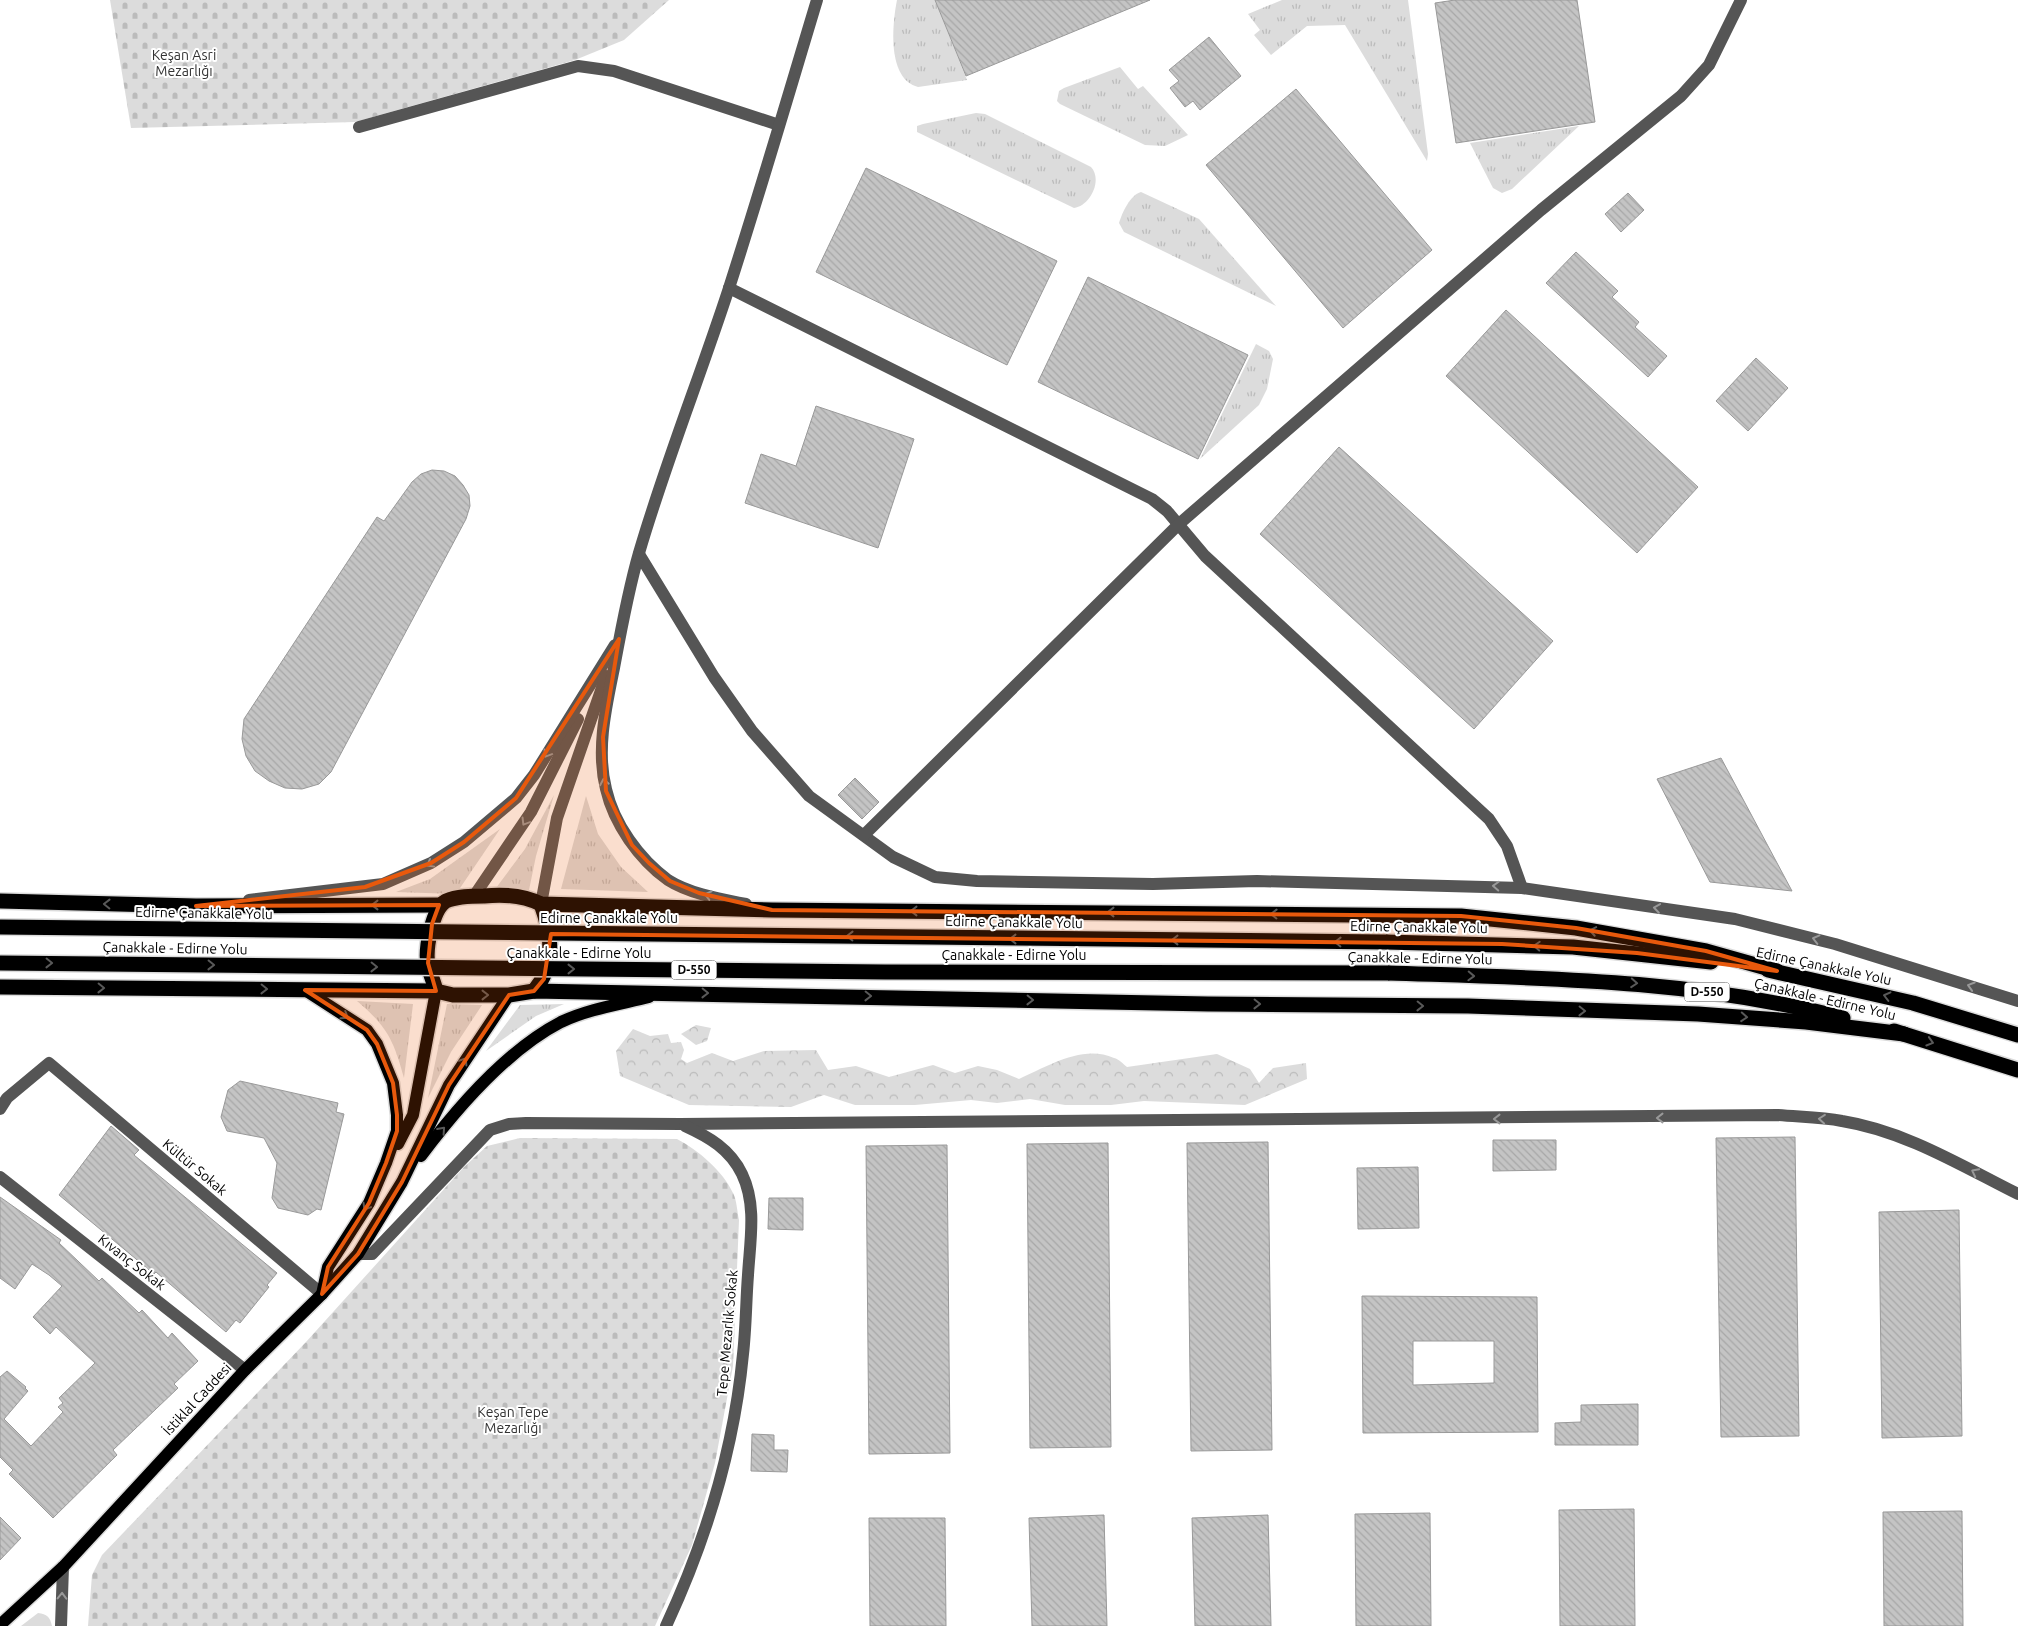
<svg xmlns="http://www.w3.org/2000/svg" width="2018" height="1626" viewBox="0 0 2018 1626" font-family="Ubuntu,sans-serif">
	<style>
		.grass { fill: url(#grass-tufts) }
		.forest { fill: url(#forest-crowns) }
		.cemetery { fill: url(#cemetery-stones) }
		.park { fill: #dcdcdc }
		.building { fill: url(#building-back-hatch); stroke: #999; fill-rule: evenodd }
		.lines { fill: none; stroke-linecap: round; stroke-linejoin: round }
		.major-casing { stroke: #dbdbdb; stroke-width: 15 }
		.highway-casing { stroke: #dbdbdb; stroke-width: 18 }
		.minor { stroke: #555; stroke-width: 12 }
		.major { stroke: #000; stroke-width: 12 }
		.highway { stroke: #000; stroke-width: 15 }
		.highway-bridge-casing { stroke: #dbdbdb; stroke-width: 18; stroke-linecap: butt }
		.highway-bridge { stroke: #000; stroke-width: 15 }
		.oneway { stroke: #999 }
		.oneway2 { stroke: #595959 }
		.marked { fill: #e8590c; fill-opacity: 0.2; stroke: #e8590c; stroke-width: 4; stroke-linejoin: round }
		.labels { text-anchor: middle; stroke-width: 4; stroke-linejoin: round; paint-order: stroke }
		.shield { fill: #fff; stroke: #4c4c4c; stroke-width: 1 }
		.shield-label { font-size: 12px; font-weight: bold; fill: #000 }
		.park-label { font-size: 14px; fill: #333; stroke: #fff }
		.street-label { font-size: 14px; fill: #000; stroke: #fff }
	</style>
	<defs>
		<pattern id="grass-tufts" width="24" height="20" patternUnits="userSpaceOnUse" patternTransform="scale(1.25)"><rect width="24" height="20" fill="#dcdcdc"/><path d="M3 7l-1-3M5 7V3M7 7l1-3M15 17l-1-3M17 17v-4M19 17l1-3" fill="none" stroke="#bbb"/></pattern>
		<pattern id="forest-crowns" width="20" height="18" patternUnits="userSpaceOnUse" patternTransform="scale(1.25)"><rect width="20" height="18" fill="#dcdcdc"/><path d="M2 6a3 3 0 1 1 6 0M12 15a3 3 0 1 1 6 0" fill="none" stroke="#bbb"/></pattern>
		<pattern id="cemetery-stones" width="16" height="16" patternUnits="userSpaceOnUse" patternTransform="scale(1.25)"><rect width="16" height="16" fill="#dcdcdc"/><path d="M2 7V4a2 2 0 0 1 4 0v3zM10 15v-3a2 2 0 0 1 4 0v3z" fill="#bbb"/></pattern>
		<pattern id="building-back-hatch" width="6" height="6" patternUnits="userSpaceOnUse" patternTransform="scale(1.25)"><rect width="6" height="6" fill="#c4c4c4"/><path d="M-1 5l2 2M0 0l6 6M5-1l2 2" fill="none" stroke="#a7a7a7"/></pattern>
	</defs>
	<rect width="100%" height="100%" fill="#fff"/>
	<!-- grass -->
	<g class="grass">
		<path d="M897,0H935L967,80L918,87C887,79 892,25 897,0Z"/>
		<path d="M1282,0H1408L1428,154L1427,161L1345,25L1307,26L1271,55L1254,35L1260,30L1248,14Z"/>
		<path d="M1120,67L1138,89L1143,86L1188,135L1165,146L1145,145L1060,104L1057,101L1059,91L1064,88Z"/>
		<path d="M976,113L985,114L1091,167C1103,180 1090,206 1074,208L917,132V126L923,124Z"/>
		<path d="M1579,126L1512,189L1502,193L1493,188L1470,143Z"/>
		<path d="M1141,192L1199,219L1276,306L1124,232L1119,223C1122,213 1130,195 1141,192Z"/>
		<path d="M1256,344L1269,351L1273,359L1267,389L1259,405L1200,459Z"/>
		<path d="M554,795L536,856L529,890L496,888L525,849Z"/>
		<path d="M586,796L598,834L621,867L648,892L561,889Z"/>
		<path d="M500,829L456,894L396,892L430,879Z"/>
		<path d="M357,1001L413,1004L404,1078C394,1041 387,1026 357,1001Z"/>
		<path d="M447,1004L482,1005L451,1052L428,1098Z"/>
		<path d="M564,1004L536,1016L486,1051L520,1005Z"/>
	</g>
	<!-- forest -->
	<g class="forest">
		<path d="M696,1025L711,1028L707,1041L696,1045L681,1034Z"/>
		<path d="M633,1029L650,1036L668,1034L671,1043L681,1042L684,1050L681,1059L687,1063L712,1053L733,1061L764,1051L816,1050L828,1070L856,1066L889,1077L933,1065L955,1073L978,1066L997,1070L1019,1079C1047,1067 1082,1044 1114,1058C1119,1059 1123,1064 1127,1067L1217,1054L1250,1069L1259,1083L1273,1068L1306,1063L1307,1079L1245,1105L1144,1101L1111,1105H1065L1030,1099L997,1103L971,1100L915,1105H855L824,1095L791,1107L689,1105L620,1076L616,1051Z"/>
	</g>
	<!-- cemetery -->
	<g class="cemetery">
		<path d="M110,0H669L624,40L575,60L355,122L131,128Z"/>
		<path d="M520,1138L677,1139C698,1150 723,1171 733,1193C737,1201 737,1211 739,1220L733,1366L715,1463L692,1545L655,1626H88L92,1575L102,1555L306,1342L464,1167L487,1146Z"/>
	</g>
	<!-- park -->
	<path class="park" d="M38,1613C47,1614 50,1617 52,1626H21Z"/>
	<!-- building -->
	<g class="building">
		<path d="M935,0H1150L966,76Z"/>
		<path d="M1455,0H1577L1595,122L1456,143L1435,3Z"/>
		<path d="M1209,37L1241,76L1200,110L1193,101L1185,107L1170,88L1179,81L1169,70Z"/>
		<path d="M1296,89L1432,250L1343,328L1206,165Z"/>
		<path d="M866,168L1057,261L1007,365L816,272Z"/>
		<path d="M1628,193L1644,210L1621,232L1605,214Z"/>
		<path d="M1576,252L1618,291L1612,297L1639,322L1635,327L1667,356L1648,377L1546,283Z"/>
		<path d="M1088,277L1248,355L1198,459L1038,382Z"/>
		<path d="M1506,310L1698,487L1637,553L1446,376Z"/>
		<path d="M1756,358L1788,388L1748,431L1716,401Z"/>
		<path d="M816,406L914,439L878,548L745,503L761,454L796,466Z"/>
		<path d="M1339,447L1553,641L1474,729L1260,534Z"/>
		<path d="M432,470L444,471L455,476L463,485L469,495L470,506L466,519L331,772L319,784L302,789L285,788L269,781L255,771L246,756L242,739L244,719L377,517L384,521L412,482L421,474Z"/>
		<path d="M1721,758L1792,891L1710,882L1657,779Z"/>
		<path d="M855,778L879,802L862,819L838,795Z"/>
		<path d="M240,1081L338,1103L336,1112L344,1114L321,1210L317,1209L308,1215L278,1208L272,1198L277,1163L264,1138L227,1131L221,1117L228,1090Z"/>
		<path d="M111,1126L139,1150L134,1155L277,1273L267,1285L269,1287L240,1323L236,1320L226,1332L156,1272L154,1274L59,1195Z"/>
		<path d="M1795,1137L1799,1436L1721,1437L1716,1138Z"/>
		<path d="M1493,1140H1556V1170L1493,1171Z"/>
		<path d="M1268,1142L1272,1450L1191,1451L1187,1143Z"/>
		<path d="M1108,1143L1111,1447L1030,1448L1027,1144Z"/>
		<path d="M947,1145L950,1453L869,1454L866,1146Z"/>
		<path d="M1418,1167L1419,1228L1358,1229L1357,1168Z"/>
		<path d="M0,1197L61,1240L59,1243L99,1281L102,1278L139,1313L142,1310L168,1338L172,1333L198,1361L174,1384L178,1388L113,1450L117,1455L53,1518L9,1474L13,1470L0,1457V1377L7,1371L26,1387L25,1388L28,1391L4,1419L31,1446L63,1412L58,1407L63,1403L59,1398L95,1363L56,1327L50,1334L33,1317L62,1286L49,1275L32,1264L15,1289L0,1278Z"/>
		<path d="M769,1198H803V1230L768,1229Z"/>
		<path d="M1959,1210L1962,1436L1882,1438L1879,1212Z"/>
		<path d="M1362,1296L1537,1297L1538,1432L1363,1433ZM1413,1341H1494V1383L1413,1385Z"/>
		<path d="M1638,1404V1445H1555V1423L1581,1422V1405Z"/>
		<path d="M752,1434L774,1435V1450H788L787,1472L751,1471Z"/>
		<path d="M1634,1509L1635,1626H1560L1559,1510Z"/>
		<path d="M1962,1511L1963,1626H1884L1883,1512Z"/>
		<path d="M1430,1513L1431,1626H1356L1355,1514Z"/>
		<path d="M1104,1515L1107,1626H1032L1029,1518Z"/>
		<path d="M1268,1515L1271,1626H1195L1192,1518Z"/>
		<path d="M0,1517L21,1538L0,1560Z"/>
		<path d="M869,1518H945L946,1626H870Z"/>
	</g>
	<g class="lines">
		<defs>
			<g id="major">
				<path d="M305,990L367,1030L377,1044L393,1083L397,1115V1131L386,1163L369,1203L328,1267L322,1294"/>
				<path d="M398,1144L413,1115L436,991"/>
				<path d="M421,1156C457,1108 507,1050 561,1022C588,1009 621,1004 649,997"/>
				<path d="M0,1625L63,1567L245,1370L322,1294L358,1254L402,1182L449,1085L509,995"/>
			</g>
			<g id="highway">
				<path d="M0,901L196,906L441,905"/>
				<path d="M1386,942L1573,947L1711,962"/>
				<path d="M1768,970L1913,1003L2018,1035"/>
				<path d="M1388,973C1540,978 1694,979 1843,1018"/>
				<path d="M0,987L436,991L453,995H509L534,991L1208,1004L1468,1006L1698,1014L1806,1022L1904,1034"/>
				<path d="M436,991C434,982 430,974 428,965C425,950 432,909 446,901C457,896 472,896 484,896C503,894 523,895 541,904L772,910L1461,916L1576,928L1706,951L1777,971"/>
				<path d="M534,991C556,964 552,934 541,904"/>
				<path d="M1894,1031L2018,1070"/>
			</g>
		</defs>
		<!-- major casing -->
		<use href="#major" class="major-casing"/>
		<!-- highway casing -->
		<use href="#highway" class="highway-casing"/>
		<!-- minor -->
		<g class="minor">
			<path d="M359,127L578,66L614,71L779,125"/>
			<path d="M729,288L1152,499L1167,511L1205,556L1489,819L1507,846L1522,888"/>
			<path d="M639,554L714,677L752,731L809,796L893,857L935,877L977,881L1153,884L1257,881L1522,888L1735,919L1835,944L2018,1001"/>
			<path d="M864,835L1179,524L1541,210L1681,96L1709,65L1741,0"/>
			<path d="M474,896L531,812L578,719"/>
			<path d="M249,900L383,884L431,863L464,842L516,798L534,775L615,645"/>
			<path d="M541,904L557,818L606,676"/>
			<path d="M746,904C721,899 690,894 668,880C639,859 614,824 606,789C596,750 606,707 614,668C621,630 628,591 639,553C665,464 700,377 729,288C760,192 788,96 817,0"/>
			<path d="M0,1109L7,1098L49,1063L322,1294"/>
			<path d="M0,1177L245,1370"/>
			<path d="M358,1254H372L490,1130L509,1124L526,1123L680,1124L1778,1115C1799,1117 1821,1117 1842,1121C1905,1131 1962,1166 2018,1194"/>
			<path d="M61,1626L63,1567"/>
			<path d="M666,1626C706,1540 734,1449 743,1354C746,1328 746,1301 748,1275C750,1241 757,1205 742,1174C730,1149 709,1137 685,1126"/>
		</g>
		<!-- major -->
		<use href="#major" class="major"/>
		<!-- highway -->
		<use href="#highway" class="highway"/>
		<defs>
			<g id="highway-bridge">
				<path d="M0,927L1386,942"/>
				<path d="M0,963L885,972L1388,973"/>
			</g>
		</defs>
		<!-- highway-bridge casing -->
		<use href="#highway-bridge" class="highway-bridge-casing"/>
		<!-- highway-bridge -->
		<use href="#highway-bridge" class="highway-bridge"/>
	</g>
	<!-- one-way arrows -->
	<defs><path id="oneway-chevron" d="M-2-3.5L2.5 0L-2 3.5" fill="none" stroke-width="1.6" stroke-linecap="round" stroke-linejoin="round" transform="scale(1.25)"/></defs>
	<g class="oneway">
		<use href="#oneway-chevron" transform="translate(547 754) rotate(121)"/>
		<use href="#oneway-chevron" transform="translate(604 782) rotate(-100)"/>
		<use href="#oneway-chevron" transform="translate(525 822) rotate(121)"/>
		<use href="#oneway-chevron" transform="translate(430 864) rotate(151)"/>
		<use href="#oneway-chevron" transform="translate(1496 886) rotate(-177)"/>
		<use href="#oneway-chevron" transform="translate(708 895) rotate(-165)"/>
		<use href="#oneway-chevron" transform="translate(1657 908) rotate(-172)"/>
		<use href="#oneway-chevron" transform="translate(1816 939) rotate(-166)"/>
		<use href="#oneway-chevron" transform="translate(1971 986) rotate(-163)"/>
		<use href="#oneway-chevron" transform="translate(1660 1118) rotate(180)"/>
		<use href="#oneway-chevron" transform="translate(1497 1119) rotate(180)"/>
		<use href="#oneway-chevron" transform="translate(1822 1119) rotate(-175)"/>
		<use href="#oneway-chevron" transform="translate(1975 1172) rotate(-153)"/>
		<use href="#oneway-chevron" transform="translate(62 1596) rotate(-89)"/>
	</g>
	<g class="oneway2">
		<use href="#oneway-chevron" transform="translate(107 904) rotate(-179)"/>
		<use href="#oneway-chevron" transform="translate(375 905) rotate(180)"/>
		<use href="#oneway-chevron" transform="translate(914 911) rotate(-180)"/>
		<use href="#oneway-chevron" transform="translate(1111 912) rotate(-180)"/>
		<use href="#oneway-chevron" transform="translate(1274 914) rotate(-179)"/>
		<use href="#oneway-chevron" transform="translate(1593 931) rotate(-170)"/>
		<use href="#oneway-chevron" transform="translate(850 936) rotate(-179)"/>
		<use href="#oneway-chevron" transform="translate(1013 939) rotate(-180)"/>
		<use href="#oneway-chevron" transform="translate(1175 940) rotate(-180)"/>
		<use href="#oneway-chevron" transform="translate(1338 942) rotate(-179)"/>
		<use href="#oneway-chevron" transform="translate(1537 946) rotate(-177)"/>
		<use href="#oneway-chevron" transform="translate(49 963) rotate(1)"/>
		<use href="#oneway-chevron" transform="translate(211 965) rotate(1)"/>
		<use href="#oneway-chevron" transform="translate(374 967) rotate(1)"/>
		<use href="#oneway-chevron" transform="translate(571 969)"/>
		<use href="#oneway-chevron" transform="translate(1471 976) rotate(2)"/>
		<use href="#oneway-chevron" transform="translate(1634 983) rotate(4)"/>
		<use href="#oneway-chevron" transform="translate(101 988) rotate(1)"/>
		<use href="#oneway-chevron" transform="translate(264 989) rotate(1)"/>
		<use href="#oneway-chevron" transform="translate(705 993) rotate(1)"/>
		<use href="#oneway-chevron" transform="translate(485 995)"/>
		<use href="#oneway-chevron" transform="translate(868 996) rotate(1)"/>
		<use href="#oneway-chevron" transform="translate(1887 996) rotate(-166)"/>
		<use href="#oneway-chevron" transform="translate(1030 1000) rotate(1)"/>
		<use href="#oneway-chevron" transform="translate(1257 1004) rotate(1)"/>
		<use href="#oneway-chevron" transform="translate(1420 1006) rotate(1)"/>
		<use href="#oneway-chevron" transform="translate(1582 1011) rotate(1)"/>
		<use href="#oneway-chevron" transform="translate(345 1016) rotate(33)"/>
		<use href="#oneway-chevron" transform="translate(1744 1017) rotate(4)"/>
		<use href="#oneway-chevron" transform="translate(1930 1042) rotate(17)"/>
		<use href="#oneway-chevron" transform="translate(464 1061) rotate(-58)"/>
		<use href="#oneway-chevron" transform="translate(442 1130) rotate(-48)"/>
		<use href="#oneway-chevron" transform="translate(366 1207) rotate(121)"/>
	</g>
	<!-- marked area -->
	<path class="marked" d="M619,639L603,737L606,791L632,845L649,863L670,881L699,893L772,910L1461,916L1576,928L1706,951L1777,971L1637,953L1502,944L551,934L544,979L534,991L509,995L449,1085L402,1182L358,1254L322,1294L328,1267L369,1203L386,1163L397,1131V1115L393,1083L377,1044L367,1030L305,990L436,991L428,963L432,924L439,905L196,906L365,887L431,863L464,842L516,798Z"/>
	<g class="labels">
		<!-- shield labels -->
		<g class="shield">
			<rect x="671.5" y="960.5" width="45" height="19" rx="4"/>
			<rect x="1684.5" y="982.5" width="45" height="19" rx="4"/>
		</g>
		<g class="shield-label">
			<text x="694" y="974">D-550</text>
			<text x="1707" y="996">D-550</text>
		</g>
		<!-- park labels -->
		<g class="park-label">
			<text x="184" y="60">Keşan Asri<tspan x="184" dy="16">Mezarlığı</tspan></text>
			<text x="513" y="1417">Keşan Tepe<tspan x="513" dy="16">Mezarlığı</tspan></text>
		</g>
		<!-- street labels -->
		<g class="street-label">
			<text transform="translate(204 913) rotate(1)" y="5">Edirne Çanakkale Yolu</text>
			<text x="609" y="923">Edirne Çanakkale Yolu</text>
			<text transform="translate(1014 922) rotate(1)" y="5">Edirne Çanakkale Yolu</text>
			<text transform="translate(1419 927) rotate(1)" y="5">Edirne Çanakkale Yolu</text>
			<text transform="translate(175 948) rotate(1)" y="5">Çanakkale - Edirne Yolu</text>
			<text x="579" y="958">Çanakkale - Edirne Yolu</text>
			<text x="1014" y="960">Çanakkale - Edirne Yolu</text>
			<text transform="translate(1420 958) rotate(1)" y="5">Çanakkale - Edirne Yolu</text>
			<text transform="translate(1824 966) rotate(12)" y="5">Edirne Çanakkale Yolu</text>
			<text transform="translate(1825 999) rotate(13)" y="5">Çanakkale - Edirne Yolu</text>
			<text transform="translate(195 1167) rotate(40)" y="5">Kültür Sokak</text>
			<text transform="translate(132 1262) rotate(38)" y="5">Kıvanç Sokak</text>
			<text transform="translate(727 1333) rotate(-85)" y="5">Tepe Mezarlık Sokak</text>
			<text transform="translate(197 1399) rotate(-47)" y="5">İstiklal Caddesi</text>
		</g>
	</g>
</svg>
